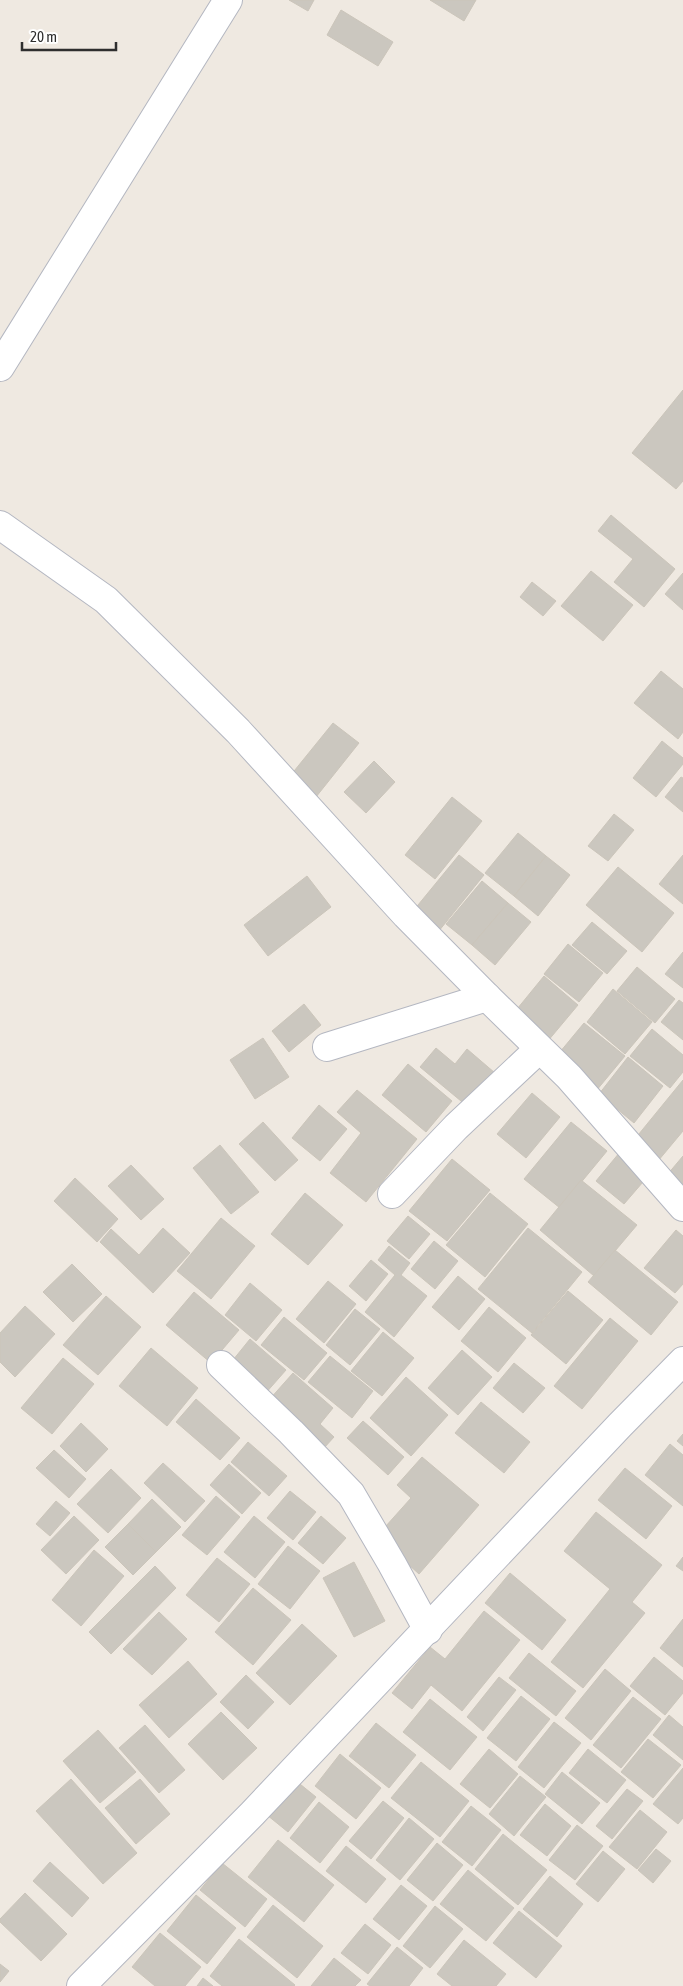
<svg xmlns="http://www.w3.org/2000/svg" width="683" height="1986" viewBox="0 0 683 1986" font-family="'Asap Condensed',sans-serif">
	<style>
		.building { fill: #cbc7bf; stroke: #cbc5ba }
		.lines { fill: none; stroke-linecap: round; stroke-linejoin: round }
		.street-casing { stroke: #b4b7c1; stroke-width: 30 }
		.street { stroke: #fff; stroke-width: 28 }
	</style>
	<rect width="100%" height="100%" fill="#efe9e1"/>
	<!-- building -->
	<g class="building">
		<path d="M289,0H314L308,11Z"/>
		<path d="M430,0H476L464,21Z"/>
		<path d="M341,10L393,42L378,66L327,35Z"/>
		<path d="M683,390V481L676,489L632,453Z"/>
		<path d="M611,515L675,569L644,607L614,582L633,559L598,531Z"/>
		<path d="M591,571L633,605L603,641L561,606Z"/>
		<path d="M683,573V610L665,594Z"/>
		<path d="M532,582L556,601L543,616L520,597Z"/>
		<path d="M661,671L683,689V732L678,739L634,703Z"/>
		<path d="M333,723L359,743L312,802L286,781Z"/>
		<path d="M662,741L683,758V764L656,797L633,778Z"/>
		<path d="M374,761L395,782L366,813L344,792Z"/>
		<path d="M681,777L683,778V812L665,797Z"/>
		<path d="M452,797L482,821L435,879L405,855Z"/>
		<path d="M614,814L634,830L608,861L588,846Z"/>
		<path d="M518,833L546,856L514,896L485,873Z"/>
		<path d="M459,855L484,875L434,937L409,916Z"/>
		<path d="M683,855V904L659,884Z"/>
		<path d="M546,856L570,875L538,916L514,896Z"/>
		<path d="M618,867L674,913L642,952L586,905Z"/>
		<path d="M307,876L331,907L268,956L244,925Z"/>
		<path d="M482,881L508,903L472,945L446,924Z"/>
		<path d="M508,903L531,922L495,965L472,945Z"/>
		<path d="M592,922L627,951L607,974L572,945Z"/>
		<path d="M568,944L603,973L579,1002L544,974Z"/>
		<path d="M683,952V988L665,974Z"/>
		<path d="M637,967L675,999L655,1023L617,991Z"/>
		<path d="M544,976L578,1005L547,1042L513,1014Z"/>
		<path d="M613,989L652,1022L625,1054L587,1022Z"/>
		<path d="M679,1000L683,1003V1040L661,1022Z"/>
		<path d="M304,1004L321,1025L289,1052L272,1031Z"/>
		<path d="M584,1023L625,1056L596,1091L555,1058Z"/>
		<path d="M652,1029L683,1055V1072L670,1088L630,1056Z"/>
		<path d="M263,1038L289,1077L255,1099L230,1060Z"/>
		<path d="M436,1048L455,1064L467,1049L495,1073L467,1106L420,1067Z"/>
		<path d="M628,1057L663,1086L634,1123L599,1094Z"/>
		<path d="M408,1064L452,1101L426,1132L382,1095Z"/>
		<path d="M683,1080V1131L658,1161L634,1140Z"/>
		<path d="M357,1090L417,1139L366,1202L330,1173L361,1133L337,1112Z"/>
		<path d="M532,1093L560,1117L526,1158L497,1134Z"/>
		<path d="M319,1105L347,1129L320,1161L292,1138Z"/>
		<path d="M263,1122L298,1160L275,1181L239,1144Z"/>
		<path d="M571,1122L607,1151L560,1208L524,1179Z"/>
		<path d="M220,1145L259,1192L231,1214L193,1168Z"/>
		<path d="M620,1152L649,1175L624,1204L596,1181Z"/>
		<path d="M683,1156V1188L667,1175Z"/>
		<path d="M452,1159L490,1190L447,1241L409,1211Z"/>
		<path d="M131,1165L164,1199L141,1220L108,1186Z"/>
		<path d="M75,1178L118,1219L97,1242L54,1201Z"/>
		<path d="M581,1180L637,1225L594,1276L540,1230Z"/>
		<path d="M305,1193L343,1225L308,1265L271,1234Z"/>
		<path d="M490,1193L528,1224L485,1277L446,1245Z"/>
		<path d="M408,1216L430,1234L409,1259L387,1241Z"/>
		<path d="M221,1218L255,1246L211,1299L177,1271Z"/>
		<path d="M163,1228L190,1253L153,1293L100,1242L111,1229L139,1255Z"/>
		<path d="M528,1228L582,1272L532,1333L478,1289Z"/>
		<path d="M676,1230L683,1236V1284L675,1293L644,1268Z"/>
		<path d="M434,1241L458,1261L435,1289L411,1269Z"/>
		<path d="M389,1246L410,1263L401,1275L427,1296L394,1337L365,1312L395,1275L378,1260Z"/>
		<path d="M615,1250L678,1302L651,1335L588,1282Z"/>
		<path d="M371,1260L388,1274L366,1301L349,1286Z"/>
		<path d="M72,1264L102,1294L73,1322L43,1292Z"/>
		<path d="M458,1276L485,1299L459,1330L432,1307Z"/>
		<path d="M328,1281L356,1304L324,1343L296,1319Z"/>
		<path d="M250,1283L282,1310L256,1341L225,1315Z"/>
		<path d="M568,1291L603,1320L566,1364L531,1335Z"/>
		<path d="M194,1292L239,1330L211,1363L166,1325Z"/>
		<path d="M106,1296L141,1327L98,1375L63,1345Z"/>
		<path d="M25,1306L55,1334L15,1377L0,1362V1333Z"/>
		<path d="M489,1307L526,1338L498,1372L461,1341Z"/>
		<path d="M355,1309L380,1329L350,1365L326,1345Z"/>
		<path d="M284,1317L327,1353L304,1380L261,1345Z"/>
		<path d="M610,1318L638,1341L582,1409L554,1386Z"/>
		<path d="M383,1332L414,1358L382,1396L351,1371Z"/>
		<path d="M250,1339L286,1370L264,1395L229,1365Z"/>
		<path d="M151,1348L198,1388L167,1426L119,1386Z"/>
		<path d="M462,1350L492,1377L458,1415L428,1388Z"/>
		<path d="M330,1356L373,1391L352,1418L308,1382Z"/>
		<path d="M63,1358L94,1384L52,1434L21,1408Z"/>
		<path d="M514,1363L545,1388L523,1413L493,1388Z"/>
		<path d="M293,1373L333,1408L320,1424L334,1437L324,1448L269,1400Z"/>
		<path d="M406,1377L448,1415L411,1456L370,1418Z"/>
		<path d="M196,1399L240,1438L220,1460L176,1422Z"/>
		<path d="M481,1402L530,1442L504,1473L455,1433Z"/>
		<path d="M363,1421L404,1457L388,1475L347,1438Z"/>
		<path d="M81,1423L108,1449L86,1472L60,1446Z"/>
		<path d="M683,1434V1446L677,1441Z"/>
		<path d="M248,1442L287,1476L269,1496L231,1462Z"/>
		<path d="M670,1444L683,1455V1506L645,1475Z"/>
		<path d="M54,1450L86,1479L69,1498L36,1468Z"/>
		<path d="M422,1457L479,1505L419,1574L377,1536L411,1498L397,1485Z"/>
		<path d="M163,1463L205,1501L185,1522L144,1483Z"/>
		<path d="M229,1464L261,1493L242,1514L210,1485Z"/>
		<path d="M625,1468L672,1506L646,1539L598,1500Z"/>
		<path d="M111,1469L141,1498L108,1533L77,1504Z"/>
		<path d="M290,1491L316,1512L293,1540L267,1518Z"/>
		<path d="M216,1496L240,1517L207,1555L182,1535Z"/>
		<path d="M152,1499L181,1527L156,1552L128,1524Z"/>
		<path d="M56,1501L70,1513L50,1536L36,1524Z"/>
		<path d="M596,1512L662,1565L632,1602L645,1613L583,1688L551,1662L610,1589L564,1551Z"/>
		<path d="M74,1516L99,1540L66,1574L41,1550Z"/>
		<path d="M254,1516L285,1542L255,1578L224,1552Z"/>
		<path d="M321,1516L346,1538L323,1564L298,1543Z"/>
		<path d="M128,1524L156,1552L133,1575L105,1547Z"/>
		<path d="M288,1546L320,1571L290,1609L258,1584Z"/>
		<path d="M94,1550L124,1576L81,1626L52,1600Z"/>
		<path d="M683,1557V1571L676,1566Z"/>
		<path d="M217,1558L250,1584L219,1622L186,1595Z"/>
		<path d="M354,1562L385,1621L354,1637L323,1578Z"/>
		<path d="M155,1566L176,1588L111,1654L89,1632Z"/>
		<path d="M510,1573L566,1620L542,1650L485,1603Z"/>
		<path d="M253,1588L291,1620L253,1665L215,1632Z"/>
		<path d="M484,1611L520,1640L462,1711L431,1685L412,1709L392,1693L430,1647L445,1659Z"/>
		<path d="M159,1612L187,1639L152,1675L123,1649Z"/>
		<path d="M683,1619V1667L660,1648Z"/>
		<path d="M302,1624L337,1656L290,1705L256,1673Z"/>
		<path d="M529,1653L576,1691L556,1716L509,1678Z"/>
		<path d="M654,1657L683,1681V1693L665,1715L630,1686Z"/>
		<path d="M188,1661L217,1694L169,1738L139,1705Z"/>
		<path d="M605,1669L631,1691L591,1740L565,1718Z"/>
		<path d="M246,1675L274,1702L248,1729L220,1702Z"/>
		<path d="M499,1677L516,1690L483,1731L467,1717Z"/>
		<path d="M521,1696L550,1719L516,1761L487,1738Z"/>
		<path d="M633,1697L661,1719L621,1768L593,1745Z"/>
		<path d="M430,1699L477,1737L450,1770L403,1732Z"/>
		<path d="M221,1712L257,1748L223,1780L188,1744Z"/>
		<path d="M669,1715L683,1727V1760L653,1735Z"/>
		<path d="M554,1722L581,1743L544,1788L518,1767Z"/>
		<path d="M376,1723L416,1755L389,1788L349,1756Z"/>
		<path d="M145,1725L185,1770L159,1793L119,1748Z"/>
		<path d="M98,1730L136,1772L100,1803L63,1761Z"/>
		<path d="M648,1739L681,1765L653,1798L621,1772Z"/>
		<path d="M489,1749L518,1774L490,1808L460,1784Z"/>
		<path d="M588,1749L626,1780L607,1803L569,1773Z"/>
		<path d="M340,1754L381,1788L356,1819L315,1786Z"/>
		<path d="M421,1762L469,1801L440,1837L391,1798Z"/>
		<path d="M683,1768V1818L678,1824L653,1804Z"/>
		<path d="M562,1772L600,1803L582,1824L545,1794Z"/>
		<path d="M520,1776L546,1797L514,1836L489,1814Z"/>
		<path d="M71,1779L137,1853L103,1884L36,1811Z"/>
		<path d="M140,1779L170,1814L136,1844L105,1808Z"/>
		<path d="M295,1780L316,1797L288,1832L267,1815Z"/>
		<path d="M627,1789L643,1801L612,1839L596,1826Z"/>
		<path d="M383,1801L404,1818L371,1859L349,1841Z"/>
		<path d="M319,1802L349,1827L320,1863L290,1838Z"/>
		<path d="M545,1804L571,1826L547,1856L520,1835Z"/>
		<path d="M471,1806L501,1830L472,1866L442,1842Z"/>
		<path d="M640,1810L667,1832L637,1869L609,1847Z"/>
		<path d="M409,1818L434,1839L400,1880L376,1860Z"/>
		<path d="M577,1825L603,1846L575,1880L549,1860Z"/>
		<path d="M503,1834L547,1870L518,1905L475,1869Z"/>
		<path d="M278,1840L334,1885L304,1922L248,1877Z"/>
		<path d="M437,1843L463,1865L433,1901L407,1880Z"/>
		<path d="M346,1846L386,1879L366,1903L326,1871Z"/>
		<path d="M656,1849L671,1861L653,1883L638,1870Z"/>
		<path d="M603,1851L625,1869L598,1902L576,1884Z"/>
		<path d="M50,1862L89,1898L72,1917L33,1881Z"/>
		<path d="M222,1863L267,1899L245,1927L200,1890Z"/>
		<path d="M468,1870L514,1908L486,1941L440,1904Z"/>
		<path d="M550,1876L583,1904L557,1937L523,1909Z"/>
		<path d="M401,1885L427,1906L399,1940L373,1919Z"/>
		<path d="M25,1893L67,1934L41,1961L0,1922V1919Z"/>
		<path d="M196,1895L236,1928L207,1964L167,1931Z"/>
		<path d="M273,1905L323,1946L297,1978L247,1937Z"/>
		<path d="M435,1906L463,1929L430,1968L403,1946Z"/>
		<path d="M519,1911L562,1946L536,1978L493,1943Z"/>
		<path d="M365,1924L391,1945L368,1974L341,1953Z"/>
		<path d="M160,1933L201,1967L185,1986H155L132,1967Z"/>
		<path d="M239,1939L295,1985L294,1986H222L210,1976Z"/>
		<path d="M464,1940L506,1974L496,1986H452L437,1974Z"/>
		<path d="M397,1947L423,1968L409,1986H370L367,1984Z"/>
		<path d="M334,1958L361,1980L355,1986H311Z"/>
		<path d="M0,1964L9,1971L0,1982Z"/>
		<path d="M203,1978L213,1986H197Z"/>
	</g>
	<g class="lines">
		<defs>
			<g id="street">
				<path d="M0,367L228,0"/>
				<path d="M0,525L106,600L238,731L406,915L487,997L569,1077L683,1207"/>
				<path d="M327,1047L487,997"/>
				<path d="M392,1194L456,1127L539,1049"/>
				<path d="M221,1365L291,1432L351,1494L392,1564L428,1630"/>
				<path d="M81,1986L252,1814L620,1425L683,1361"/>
			</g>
		</defs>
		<!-- street casing -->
		<use href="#street" class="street-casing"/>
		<!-- street -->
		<use href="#street" class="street"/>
	</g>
	<!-- scale -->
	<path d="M22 42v8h94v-8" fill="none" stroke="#2e2e2e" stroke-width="2.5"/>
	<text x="30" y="42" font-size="15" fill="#2e2e2e" stroke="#ffffff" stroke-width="4" paint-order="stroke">20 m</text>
</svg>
